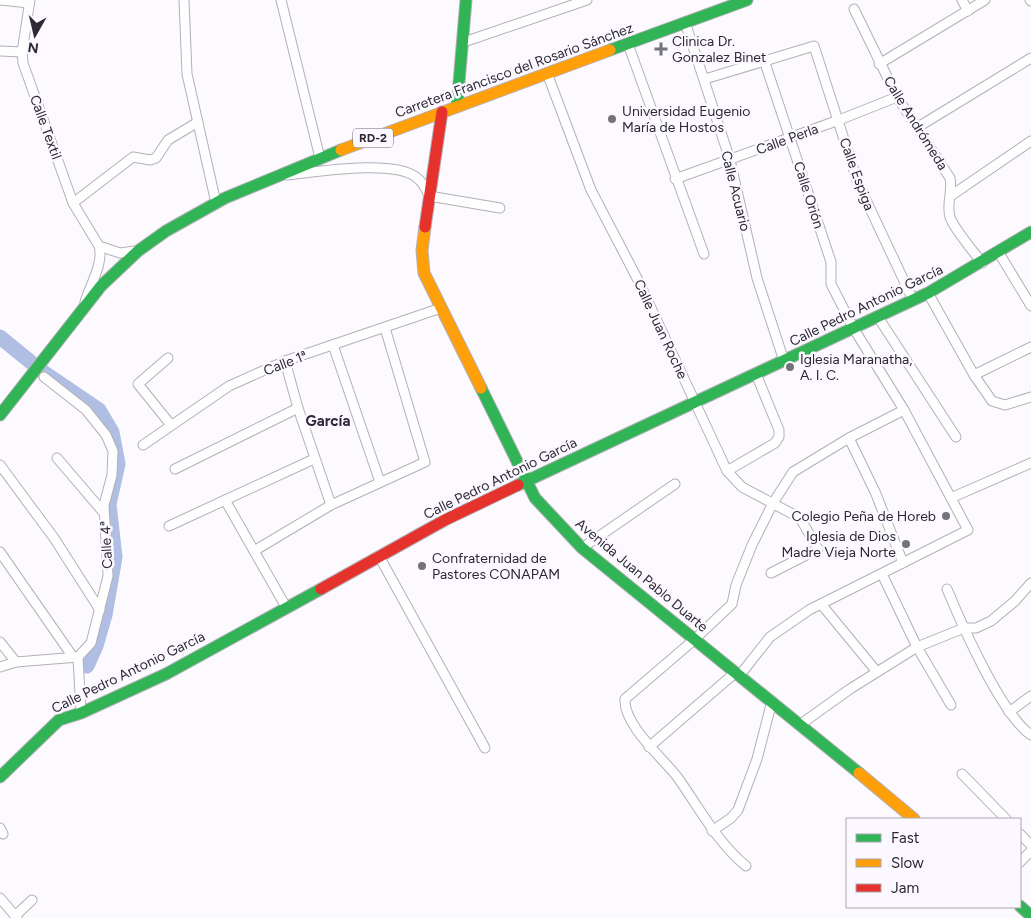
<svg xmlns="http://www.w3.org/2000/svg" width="1031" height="918" viewBox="0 0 1031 918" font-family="Figtree,sans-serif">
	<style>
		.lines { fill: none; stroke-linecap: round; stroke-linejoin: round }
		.river { stroke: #afbee2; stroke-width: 15 }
		.street-casing { stroke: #b3b0b7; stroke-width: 11 }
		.fast-casing { stroke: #b3b0b7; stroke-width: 13 }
		.slow-casing { stroke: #b3b0b7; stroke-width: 13 }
		.jam-casing { stroke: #b3b0b7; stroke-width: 13 }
		.street { stroke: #fffeff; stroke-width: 9 }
		.fast { stroke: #30b455; stroke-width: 11 }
		.slow { stroke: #ff9f0a; stroke-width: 11 }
		.jam { stroke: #e5322d; stroke-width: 11 }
		.poi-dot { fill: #75727a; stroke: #fbf9ff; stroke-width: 2 }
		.labels { text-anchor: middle; stroke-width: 5; stroke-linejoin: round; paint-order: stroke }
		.shield { fill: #fbf9ff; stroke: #6b6770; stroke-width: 1 }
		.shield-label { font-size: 12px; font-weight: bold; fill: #2d2833 }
		.poi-label { font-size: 14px; fill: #2d2833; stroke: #fbf9ff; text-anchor: start }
		.street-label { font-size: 14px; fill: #2d2833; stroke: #fbf9ff }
		.neighbourhood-label { font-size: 15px; font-weight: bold; fill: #31273d; stroke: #fbf9ff }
	</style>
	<rect width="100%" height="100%" fill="#fcfafe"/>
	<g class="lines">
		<!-- river -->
		<path class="river" d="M0,337L43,372L99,410L112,432L118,464L109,504L115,557L105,615L96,646L87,666"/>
		<defs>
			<g id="street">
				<path d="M0,0L29,3"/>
				<path d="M30,0L22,52L23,63L73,203L99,246L120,253L135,251"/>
				<path d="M184,0L187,74L216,203"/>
				<path d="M281,0L320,158"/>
				<path d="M962,0L968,11"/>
				<path d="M1030,0L1031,1"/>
				<path d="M854,9L897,97L950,178C953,192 946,204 950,217C953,228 975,253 982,263"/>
				<path d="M685,22L730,160L757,278L784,361"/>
				<path d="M464,42L587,0"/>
				<path d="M628,44L704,254"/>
				<path d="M0,51L22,52"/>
				<path d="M879,64L985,0"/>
				<path d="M547,73L591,190L638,280L727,471L742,487L800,518L818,549L771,573"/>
				<path d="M705,79L814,46L858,183L913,300"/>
				<path d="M918,127L1031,58"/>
				<path d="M287,175C316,172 393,159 416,177C423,182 426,188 429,196L500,208"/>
				<path d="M675,179L839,120L897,97"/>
				<path d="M952,195L1031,141"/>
				<path d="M73,203L133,157L150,160L156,158L168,140L198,122"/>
				<path d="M999,253L1031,306"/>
				<path d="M928,293L974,375L992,401L1005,405L1031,397"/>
				<path d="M85,302C90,285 104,263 99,246"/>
				<path d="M878,317L956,437"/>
				<path d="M333,345L380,482"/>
				<path d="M168,358L138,384L171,425"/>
				<path d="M285,361L298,408L331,505"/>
				<path d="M974,375L1031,347"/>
				<path d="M849,438L876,494L903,563"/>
				<path d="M143,445L229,386L285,361L441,308"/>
				<path d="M57,458L104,513"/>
				<path d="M0,465L54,538L100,610"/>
				<path d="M175,469L298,408"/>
				<path d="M727,471L775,443L779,437V430L756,374"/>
				<path d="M953,497L1031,463"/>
				<path d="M225,500L286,607"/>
				<path d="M169,526L314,459"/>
				<path d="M582,548L675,484"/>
				<path d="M254,551L331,505L425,462L385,328"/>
				<path d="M0,552L73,657"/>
				<path d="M379,556L485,748"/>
				<path d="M882,574L917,647L951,705"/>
				<path d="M947,589C962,625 1001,714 1031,735"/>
				<path d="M821,604L877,672"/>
				<path d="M0,642L16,662"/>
				<path d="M78,657L81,713"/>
				<path d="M0,667L16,662L78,657L91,643L108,576L104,505L112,475L113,451L106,435L86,410L44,377"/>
				<path d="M740,675L770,637L809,610L968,530L904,410L854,329L831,284V262L764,60"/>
				<path d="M1009,712L1031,696"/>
				<path d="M801,724L850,689L917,647L964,628H976L991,621L1015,601L1031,583"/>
				<path d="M649,747L736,672"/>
				<path d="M962,774L1006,819"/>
				<path d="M0,828L3,834"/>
				<path d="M712,831L731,818L738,810L757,759L772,701"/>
				<path d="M1020,834L1031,845"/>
				<path d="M1020,862L1031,851"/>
				<path d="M746,866C717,842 700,809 678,778C664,759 623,725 625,699L695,639L732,604L736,585L752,545L773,503L793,472L849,438L904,410"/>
				<path d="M0,898L17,918"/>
				<path d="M15,916L32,900"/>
			</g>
			<g id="fast">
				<path d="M610,50L747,0"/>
				<path d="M457,106L466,0"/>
				<path d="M481,388L535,498L582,548L859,773"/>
				<path d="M0,415L101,286L138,251L166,231L225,198L341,150"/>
				<path d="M518,485L928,293L1031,232"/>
				<path d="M0,777L59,720L81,713L166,674L321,589"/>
				<path d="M1020,906L1031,916"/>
			</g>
			<g id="slow">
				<path d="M341,150L610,50"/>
				<path d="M425,227L422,250L424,273L481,388"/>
				<path d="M859,773L914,819"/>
			</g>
			<g id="jam">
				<path d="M425,227L442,112"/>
				<path d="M321,589L445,520L518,485"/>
			</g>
		</defs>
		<!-- street casing -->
		<use href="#street" class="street-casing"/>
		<!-- fast casing -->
		<use href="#fast" class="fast-casing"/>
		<!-- slow casing -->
		<use href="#slow" class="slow-casing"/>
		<!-- jam casing -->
		<use href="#jam" class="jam-casing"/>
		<!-- street -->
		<use href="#street" class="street"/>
		<!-- fast -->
		<use href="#fast" class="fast"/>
		<!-- slow -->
		<use href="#slow" class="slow"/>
		<!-- jam -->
		<use href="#jam" class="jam"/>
	</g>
	<!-- markers -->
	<g class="poi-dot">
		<path d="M658.5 41.5h5v5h5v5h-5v5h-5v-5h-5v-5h5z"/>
		<circle cx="612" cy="119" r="5"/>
		<circle cx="790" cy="367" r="5"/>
		<circle cx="946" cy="516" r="5"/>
		<circle cx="906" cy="544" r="5"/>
		<circle cx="422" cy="566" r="5"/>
	</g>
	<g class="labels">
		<!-- shield labels -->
		<rect class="shield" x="353" y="128.5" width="40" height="19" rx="4"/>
		<g class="shield-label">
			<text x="373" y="142">RD-2</text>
		</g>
		<!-- poi labels -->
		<g class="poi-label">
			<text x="672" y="46">Clinica Dr.<tspan x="672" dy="16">Gonzalez Binet</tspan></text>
			<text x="622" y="116">Universidad Eugenio<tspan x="622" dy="16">María de Hostos</tspan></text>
			<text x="800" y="364">Iglesia Maranatha,<tspan x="800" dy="16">A. I. C.</tspan></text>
			<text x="936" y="521" text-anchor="end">Colegio Peña de Horeb</text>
			<text x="896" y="541" text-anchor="end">Iglesia de Dios<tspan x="896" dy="16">Madre Vieja Norte</tspan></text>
			<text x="432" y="563">Confraternidad de<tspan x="432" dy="16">Pastores CONAPAM</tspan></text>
		</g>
		<!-- street labels -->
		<g class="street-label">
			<text transform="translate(514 70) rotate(-20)" y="5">Carretera Francisco del Rosario Sánchez</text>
			<text transform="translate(916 123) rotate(58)" y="5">Calle Andrómeda</text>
			<text transform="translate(46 127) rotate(70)" y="5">Calle Textil</text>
			<text transform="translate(787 139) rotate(-20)" y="5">Calle Perla</text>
			<text transform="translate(857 174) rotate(70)" y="5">Calle Espiga</text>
			<text transform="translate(736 191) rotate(76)" y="5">Calle Acuario</text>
			<text transform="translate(809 195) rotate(72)" y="5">Calle Orión</text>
			<text transform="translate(866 305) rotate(-26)" y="5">Calle Pedro Antonio García</text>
			<text transform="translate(661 329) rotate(65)" y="5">Calle Juan Roche</text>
			<text transform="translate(285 363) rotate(-21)" y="5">Calle 1ª</text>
			<text transform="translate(500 478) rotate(-26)" y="5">Calle Pedro Antonio García</text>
			<text transform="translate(106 545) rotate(-93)" y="5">Calle 4ª</text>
			<text transform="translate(642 575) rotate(40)" y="5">Avenida Juan Pablo Duarte</text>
			<text transform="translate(128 672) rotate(-26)" y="5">Calle Pedro Antonio García</text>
		</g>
		<!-- neighbourhood labels -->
		<g class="neighbourhood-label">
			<text x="328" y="426">García</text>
		</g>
	</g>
	<!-- legend -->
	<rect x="846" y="818" width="175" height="90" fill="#fbf9ff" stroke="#a9a5ad"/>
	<rect x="856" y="834" width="25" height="8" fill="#30b455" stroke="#a9a5ad"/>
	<text x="891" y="843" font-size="15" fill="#2d2833">Fast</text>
	<rect x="856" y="859" width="25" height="8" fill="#ff9f0a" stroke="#a9a5ad"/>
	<text x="891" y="868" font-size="15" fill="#2d2833">Slow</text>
	<rect x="856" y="884" width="25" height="8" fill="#e5322d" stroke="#a9a5ad"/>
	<text x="891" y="893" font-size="15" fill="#2d2833">Jam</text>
	<!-- north arrow -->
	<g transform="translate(35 35) rotate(188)" stroke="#fbf9ff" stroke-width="4" paint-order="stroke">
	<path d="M0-4L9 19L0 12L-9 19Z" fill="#2d2833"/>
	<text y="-8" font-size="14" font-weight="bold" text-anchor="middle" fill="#2d2833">N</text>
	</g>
</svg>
